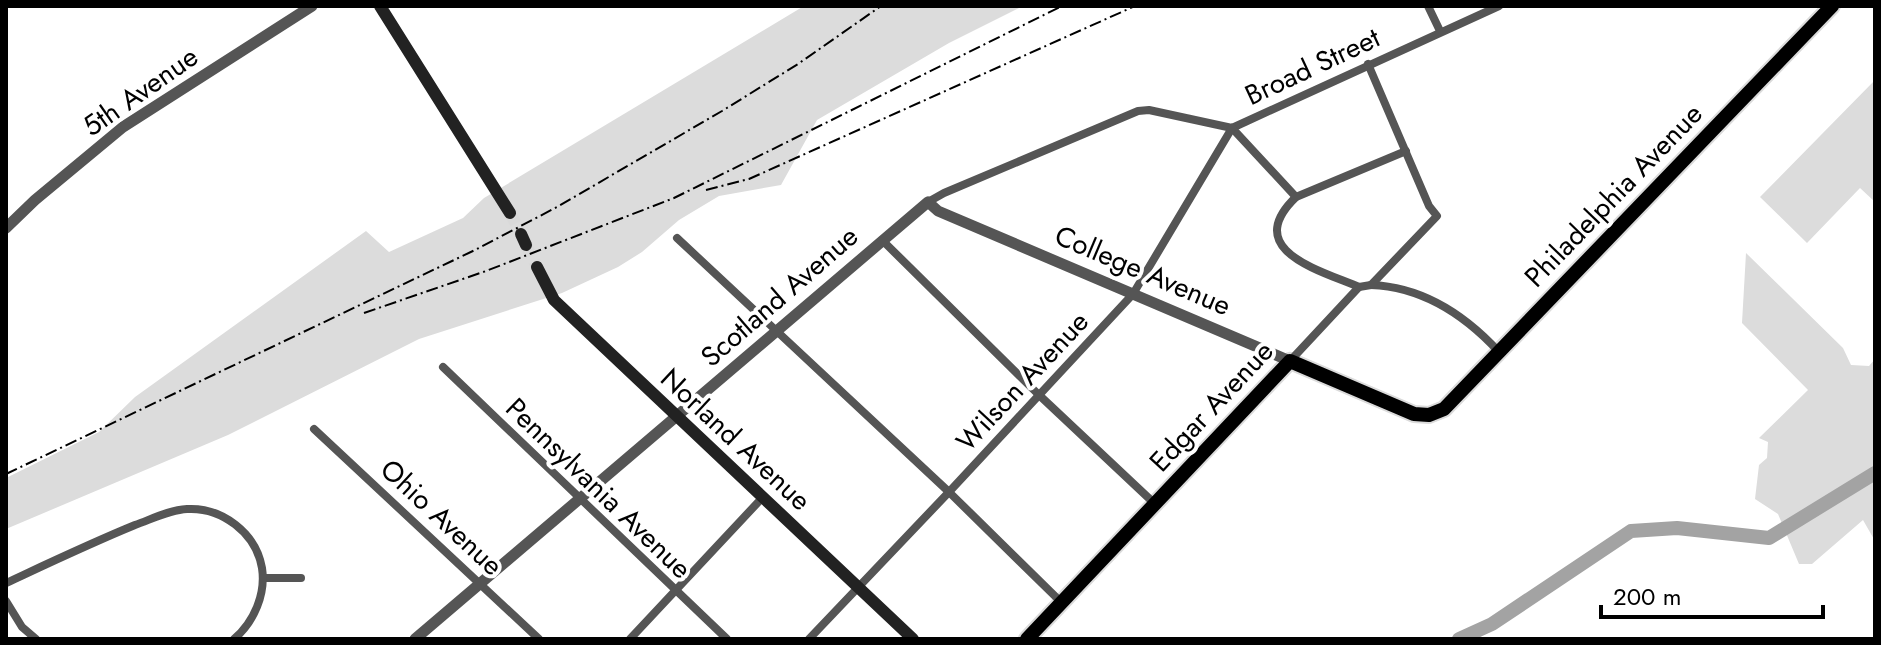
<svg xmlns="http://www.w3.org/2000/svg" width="1881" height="645" viewBox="0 0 1881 645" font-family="Jost,sans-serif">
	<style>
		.green { fill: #dcdcdc }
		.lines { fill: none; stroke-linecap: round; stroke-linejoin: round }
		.river { stroke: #a3a3a3; stroke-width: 14 }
		.secondary-tunnel { stroke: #d9d9d9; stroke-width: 12; stroke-dasharray: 12 6; stroke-linecap: butt }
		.primary-casing { stroke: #dbdbdb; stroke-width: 18 }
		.minor { stroke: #555; stroke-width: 8 }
		.tertiary { stroke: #555; stroke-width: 11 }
		.secondary { stroke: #222; stroke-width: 12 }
		.primary { stroke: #000; stroke-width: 14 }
		.rail { stroke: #000; stroke-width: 2; stroke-dasharray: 12 4 2 4; stroke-linecap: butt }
		.labels { text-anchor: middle; stroke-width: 8; stroke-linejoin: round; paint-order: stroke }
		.street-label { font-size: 28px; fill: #000; stroke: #fff }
	</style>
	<rect width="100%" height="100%" fill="#fff"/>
	<!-- green -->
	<g class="green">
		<path d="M804,6H1023L949,43L817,120L781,185L719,196L679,220L642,252L618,267L562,293L419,339L228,435L6,529V478L99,432L135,397L366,231L389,252L463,218L484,198Z"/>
		<path d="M1875,80V202L1860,188L1807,243L1760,197Z"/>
		<path d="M1746,253L1843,348L1851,365L1869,366L1875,359V541L1863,520L1812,564H1799L1778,514L1755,499L1759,465L1767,458L1768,442L1759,438L1808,390L1742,323Z"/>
	</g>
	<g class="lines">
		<!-- river -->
		<path class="river" d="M1459,639L1492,624L1631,531L1677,528L1769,538L1875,473"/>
		<!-- secondary-tunnel -->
		<g class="secondary-tunnel">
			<path d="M510,213L521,234"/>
			<path d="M526,245L537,267"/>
		</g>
		<defs>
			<path id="primary" d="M1027,639L1290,361L1414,414L1429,415L1444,409L1832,6"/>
		</defs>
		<!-- primary casing -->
		<use href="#primary" class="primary-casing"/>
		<!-- minor -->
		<g class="minor">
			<path d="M1428,6L1440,31"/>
			<path d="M1232,128L1499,6"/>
			<path d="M1232,128L1296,197"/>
			<path d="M928,202L944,193L1138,111L1149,110L1232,128"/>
			<path d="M677,238L949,492L1062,603"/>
			<path d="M882,240L1038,394L1155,504"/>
			<path d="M1371,285C1422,287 1465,315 1499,352"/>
			<path d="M1359,287C1319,270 1241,250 1296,197L1406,151"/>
			<path d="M1290,361L1359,287L1371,285L1437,216L1429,206L1368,64"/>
			<path d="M443,367L727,639"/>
			<path d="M314,429L539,639"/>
			<path d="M263,578H301"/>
			<path d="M6,583C49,563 91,543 135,525C152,519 169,510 187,509C222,507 256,533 262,568C266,594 254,622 234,639"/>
			<path d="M6,601L22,627L36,639"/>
			<path d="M630,639L763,497"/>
			<path d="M809,639L949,492L1133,294L1232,128"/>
		</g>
		<!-- tertiary -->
		<g class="tertiary">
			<path d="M6,228L35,200L123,127L312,6"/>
			<path d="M415,639L928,202L938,211L1290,361"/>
		</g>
		<!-- secondary -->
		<g class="secondary">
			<path d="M380,6L510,213"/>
			<path d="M521,234L526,245"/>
			<path d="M537,267L554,300L913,639"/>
		</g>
		<!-- primary -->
		<use href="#primary" class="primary"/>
		<!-- rail -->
		<g class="rail">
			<path d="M706,190L749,179L1135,6"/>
			<path d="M364,313L486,271L674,198L1062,6"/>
			<path d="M6,474L475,250L557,207L722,111L798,64L881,6"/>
		</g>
	</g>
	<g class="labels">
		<!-- street labels -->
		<g class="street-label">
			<text transform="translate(1312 66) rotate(-25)" y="10">Broad Street</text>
			<text transform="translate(140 91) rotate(-35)" y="10">5th Avenue</text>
			<text transform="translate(1613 195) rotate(-46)" y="10">Philadelphia Avenue</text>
			<text transform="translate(1143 270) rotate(23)" y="10">College Avenue</text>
			<text transform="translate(779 296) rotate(-41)" y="10">Scotland Avenue</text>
			<text transform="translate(1022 381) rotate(-47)" y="10">Wilson Avenue</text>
			<text transform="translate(1211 406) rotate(-47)" y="10">Edgar Avenue</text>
			<text transform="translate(736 439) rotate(43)" y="10">Norland Avenue</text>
			<text transform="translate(599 488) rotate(44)" y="10">Pennsylvania Avenue</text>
			<text transform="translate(442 517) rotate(43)" y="10">Ohio Avenue</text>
		</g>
	</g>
	<!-- border -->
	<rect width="1881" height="645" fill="none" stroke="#000000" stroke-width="16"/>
	<!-- scale -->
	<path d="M1601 605v12h222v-12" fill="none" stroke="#000000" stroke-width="4"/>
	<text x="1613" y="605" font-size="24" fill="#000000" stroke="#ffffff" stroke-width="6" paint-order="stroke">200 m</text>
</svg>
